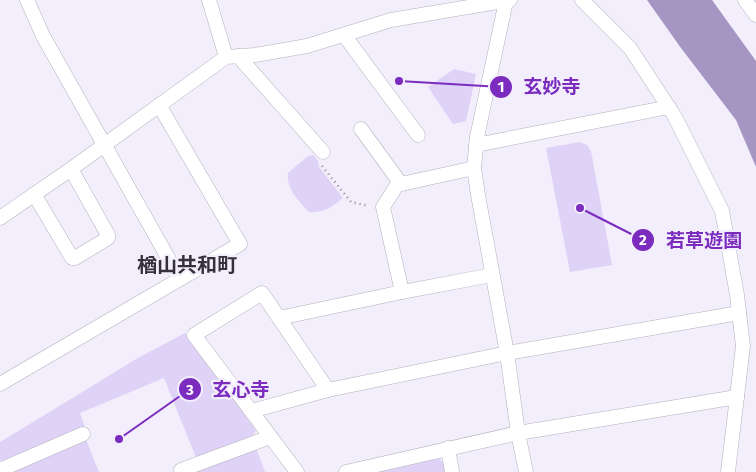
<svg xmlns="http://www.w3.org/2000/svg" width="756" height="472" viewBox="0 0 756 472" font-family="'Fira Sans','Noto Sans JP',sans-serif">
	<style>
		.green { fill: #ded2f7 }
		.water { fill: #a495c2 }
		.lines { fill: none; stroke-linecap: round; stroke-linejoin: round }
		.minor-casing { stroke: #b4b0bd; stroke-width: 15 }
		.path { stroke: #8d8b94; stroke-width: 2.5; stroke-dasharray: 1 4; stroke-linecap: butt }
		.minor { stroke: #fff; stroke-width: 14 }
		.labels { text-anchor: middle; stroke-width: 4.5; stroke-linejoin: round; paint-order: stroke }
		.quarter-label { font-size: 20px; font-weight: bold; fill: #34313b; stroke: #f2eefb }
		.leader { fill: none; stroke: #7b2cbf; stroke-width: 2 }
		.callout-dot { fill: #7b2cbf; stroke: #f2eefb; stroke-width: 2 }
		.mark-label { font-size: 15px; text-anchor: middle; font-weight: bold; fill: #fff }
		.callout-label { font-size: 19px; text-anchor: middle; font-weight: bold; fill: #7b2cbf; stroke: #f2eefb; stroke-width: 4.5; stroke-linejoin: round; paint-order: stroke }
	</style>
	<rect width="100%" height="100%" fill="#f2eefb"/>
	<!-- green -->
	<g class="green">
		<path d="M454,69L476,74L466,121L453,124L428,87Z"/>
		<path d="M580,142L587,145L591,151L612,265L570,272L546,148Z"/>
		<path d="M313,155L318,161L319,167L343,198C331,207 325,213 309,212C299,201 286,189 288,173L307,157Z"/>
		<path d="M185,333L256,431L246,444L197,460L164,378L80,413L85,428L4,462L0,460V442L89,388L136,359Z"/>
		<path d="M86,440L99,472H7Z"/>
		<path d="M256,448L265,472H198L197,469Z"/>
		<path d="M437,457L446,465L447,472H371Z"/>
	</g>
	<!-- water -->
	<path class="water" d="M647,0H712L756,61V167L736,120L681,48Z"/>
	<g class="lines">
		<defs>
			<g id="minor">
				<path d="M27,0L43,36L180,279"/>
				<path d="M209,0L226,57"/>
				<path d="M582,0L630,48L675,117L722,211L737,295L743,346L728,472"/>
				<path d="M745,0L756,15"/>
				<path d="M506,1L477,137L474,168L478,195L507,353L518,433L526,472"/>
				<path d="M344,35L418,135"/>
				<path d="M238,56L323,152"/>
				<path d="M361,129L401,184"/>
				<path d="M476,145L669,107"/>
				<path d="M34,194L72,258H75L108,238V235L71,169"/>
				<path d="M0,218L71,169L226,57L255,55L307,46L391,20L510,0"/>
				<path d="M402,292L383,207L397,185L474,168"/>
				<path d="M279,318L328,390"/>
				<path d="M0,384L240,244L159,105"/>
				<path d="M251,411L328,390L507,353L739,313"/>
				<path d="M448,448L452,472"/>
				<path d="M0,470L83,434"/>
				<path d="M181,470L270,437"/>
				<path d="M297,472L194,335L262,293L279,318L402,292L492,275"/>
				<path d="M346,472L518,433L737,397"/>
			</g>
		</defs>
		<!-- minor casing -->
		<use href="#minor" class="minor-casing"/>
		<!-- path -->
		<path class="path" d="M322,166L351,202L369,206"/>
		<!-- minor -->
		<use href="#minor" class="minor"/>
	</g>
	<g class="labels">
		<!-- quarter labels -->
		<g class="quarter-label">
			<text x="187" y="272">楢山共和町</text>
		</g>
	</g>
	<!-- callouts -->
	<path class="leader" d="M399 81L501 87M580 208L643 240M119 439L190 389"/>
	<g class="callout-dot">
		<circle cx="399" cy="81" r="5"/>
		<circle cx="580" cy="208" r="5"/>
		<circle cx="119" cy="439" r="5"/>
		<circle cx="501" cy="87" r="12"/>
		<circle cx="643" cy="240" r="12"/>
		<circle cx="190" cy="389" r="12"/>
	</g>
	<g class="mark-label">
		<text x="501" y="92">1</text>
		<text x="643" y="245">2</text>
		<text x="190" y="395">3</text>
	</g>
	<g class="callout-label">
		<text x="552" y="93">玄妙寺</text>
		<text x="704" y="247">若草遊園</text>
		<text x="241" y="396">玄心寺</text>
	</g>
</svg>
